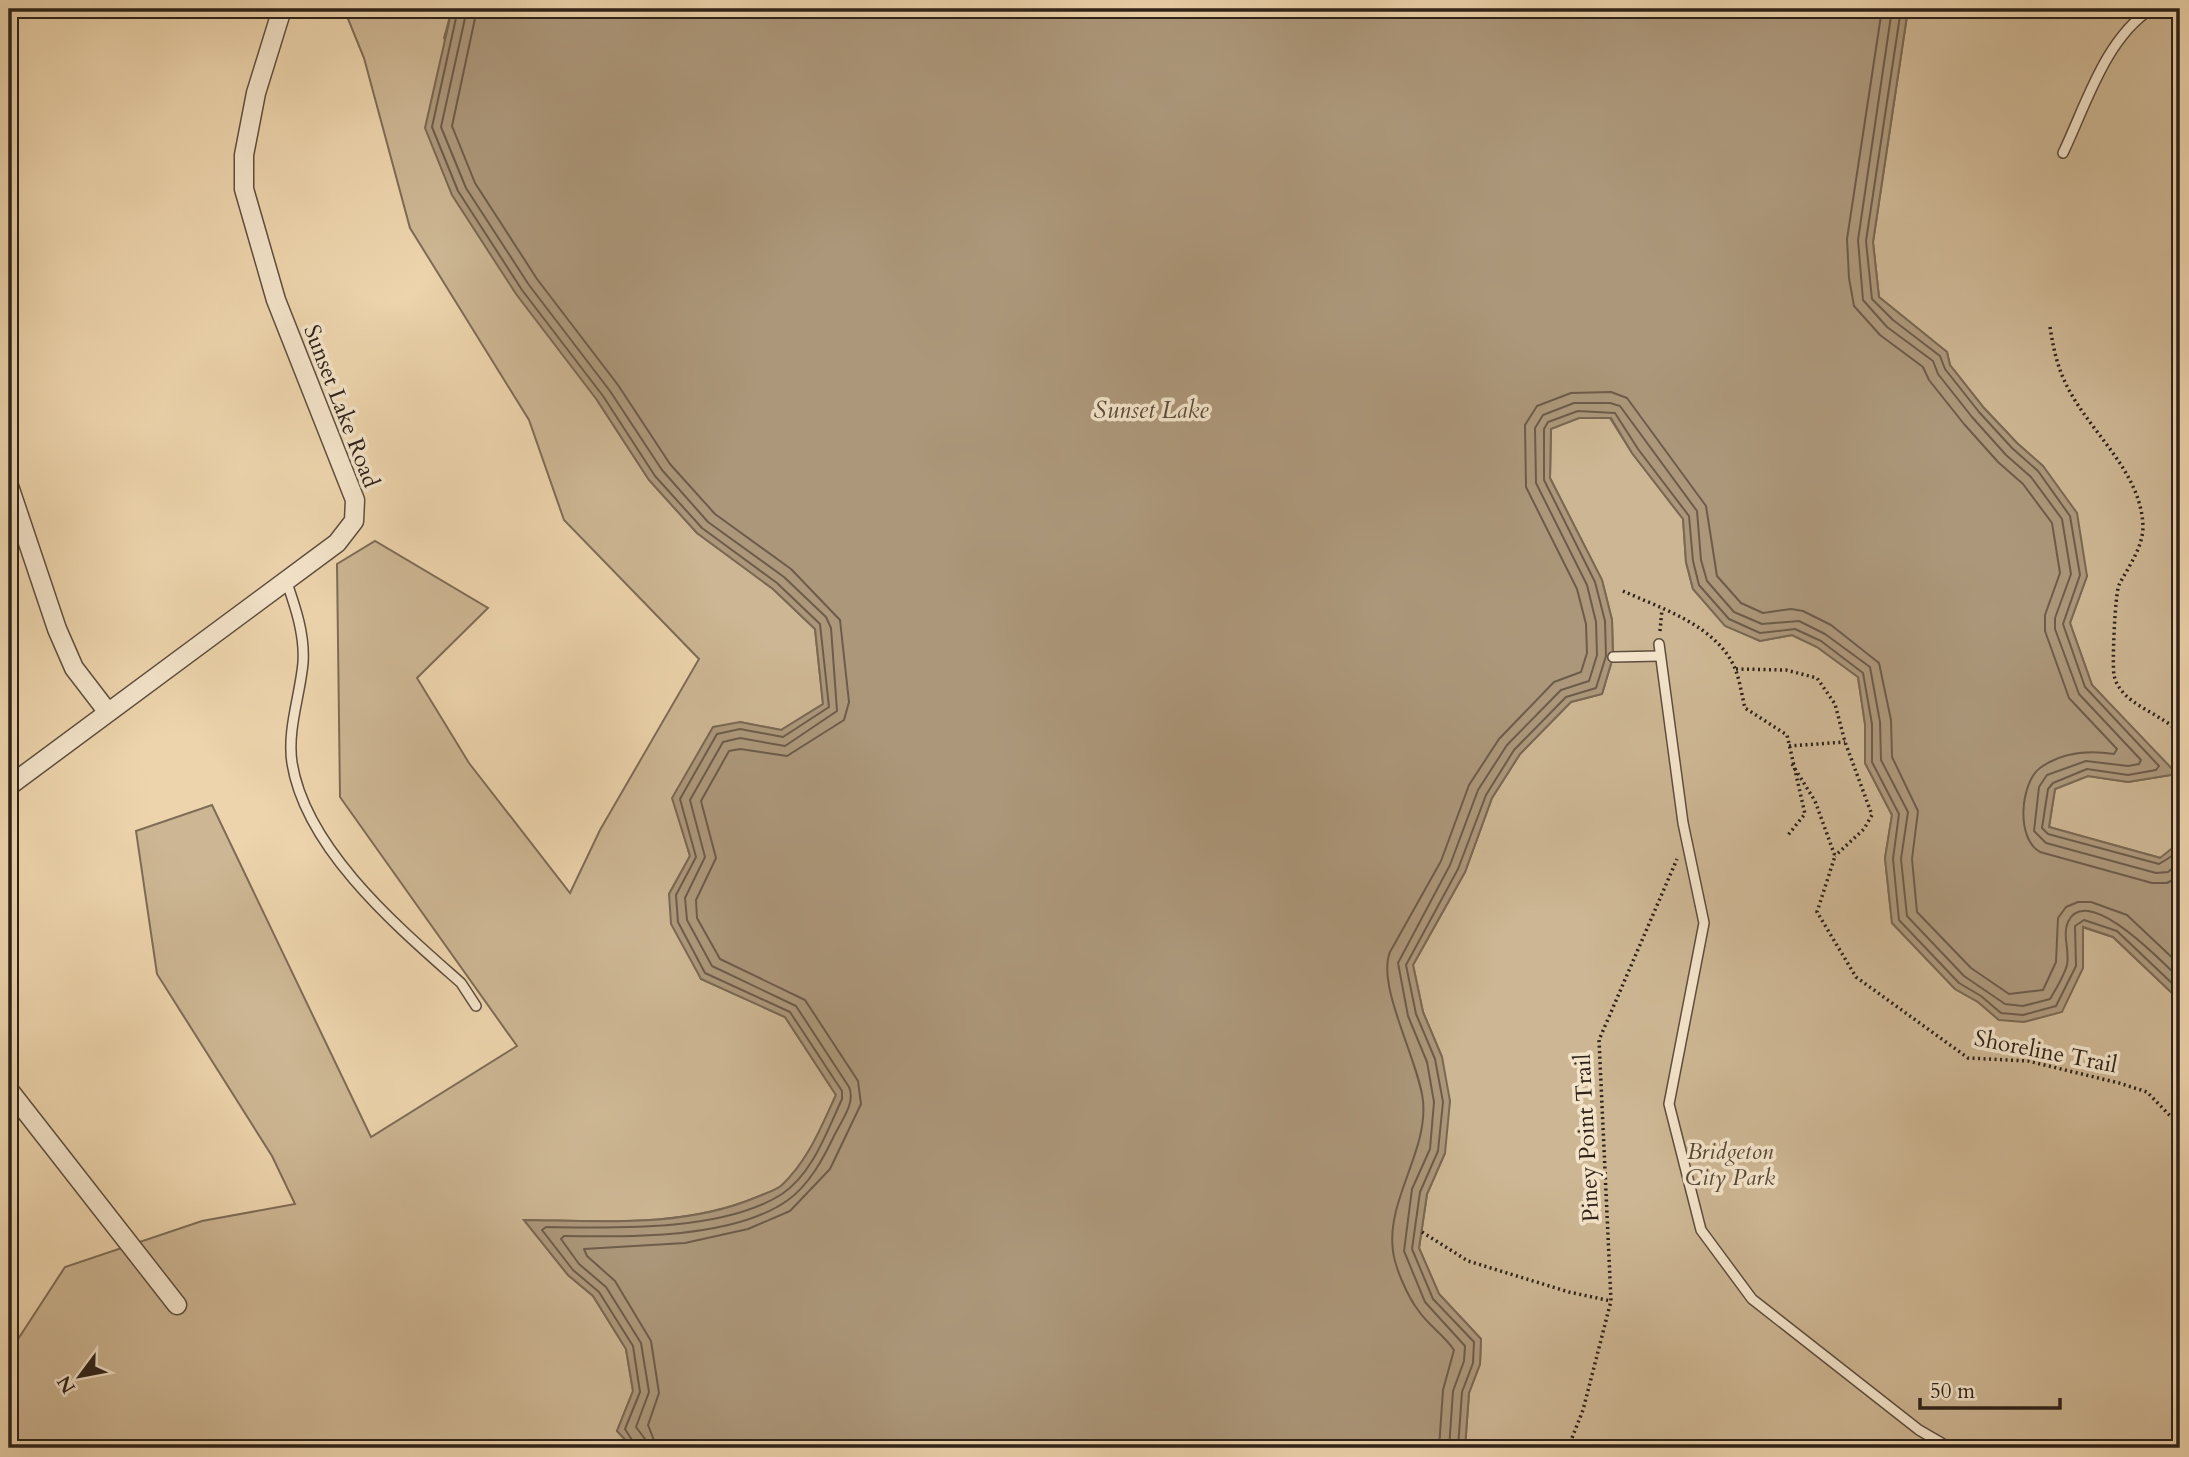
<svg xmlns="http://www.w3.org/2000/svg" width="2189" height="1457" viewBox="0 0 2189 1457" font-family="Cardo,serif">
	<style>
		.green { fill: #cdb693; stroke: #7e6c56; stroke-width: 2 }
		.water { fill: #ac977a; stroke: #7a6853; stroke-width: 2 }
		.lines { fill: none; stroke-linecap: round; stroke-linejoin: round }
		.shore { stroke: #6d5c4a; stroke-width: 2 }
		.lane-casing { stroke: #5e4e3e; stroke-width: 12 }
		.street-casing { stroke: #5e4e3e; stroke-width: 21 }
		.path { stroke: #2e2219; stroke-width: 3.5; stroke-dasharray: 2 3.5; stroke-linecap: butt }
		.lane { stroke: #f3e3c9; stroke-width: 9 }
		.street { stroke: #f3e3c9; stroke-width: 18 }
		.labels { text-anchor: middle; stroke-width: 7; stroke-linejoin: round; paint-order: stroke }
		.street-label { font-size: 23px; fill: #2e2219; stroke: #f3e3c9 }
		.park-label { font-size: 23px; font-style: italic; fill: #564738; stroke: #f3e3c9 }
		.water-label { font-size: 24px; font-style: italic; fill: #5a4b3b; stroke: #f3e3c9 }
	</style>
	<rect width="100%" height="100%" fill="#edd4ac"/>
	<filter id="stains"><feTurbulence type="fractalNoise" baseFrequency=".00286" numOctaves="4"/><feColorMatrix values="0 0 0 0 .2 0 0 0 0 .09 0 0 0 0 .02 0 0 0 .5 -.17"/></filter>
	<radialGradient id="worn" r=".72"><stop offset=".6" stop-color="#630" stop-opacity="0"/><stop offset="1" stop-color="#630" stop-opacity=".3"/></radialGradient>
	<!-- green -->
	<g class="green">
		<path d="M344,9H452L444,38L597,400L649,480L697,533L773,589L815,629L823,704L781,730L740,722L673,798L690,856L669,894L701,979L785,1017L836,1095C821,1128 808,1161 781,1186C774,1191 764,1194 757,1197C684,1228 601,1221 524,1220L568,1275L593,1296L626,1349L633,1391L617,1431L633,1448H9V1353L65,1267L202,1221L295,1204L272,1156L157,974L136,831L212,805L371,1137L517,1046L340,797L337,564L375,541L488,608L417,678L469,763L570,893L600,830L699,659L564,520L529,420L410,228L364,58Z"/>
		<path d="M1908,9H2180V842L2161,858L2049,827L2055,789L2088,776L2128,782L2176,774L2092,685L2070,623L2087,576L2043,466L2017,443L1984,408L1950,365L1947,352L1879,297L1873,242Z"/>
		<path d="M1579,418H1610L1632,453L1683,519L1686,562L1693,589L1725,625L1760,641L1792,635L1817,647L1858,677L1865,724V763L1892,815L1885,858L1892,923L1955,989L1978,1002L1999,1020L2083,968L2082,927L2113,937L2172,993L2180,1015V1448H1465L1469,1393L1480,1364L1481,1339L1439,1294L1419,1248L1427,1194L1445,1153L1442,1057L1423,1012L1413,965L1465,872L1492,798L1520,754L1571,702L1602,694L1613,657L1612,620L1602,580L1550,478L1551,428Z"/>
	</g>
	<!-- water -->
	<path class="water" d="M452,9H1908L1873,242L1879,297L1947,352L1950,365L1984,408L2017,443L2043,466L2077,513L2087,576L2070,623L2092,685L2177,774L2128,782L2088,776L2055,789L2049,827L2160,858L2180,842V1015L2172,993L2113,937L2083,927V968L2062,1012L2024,1022L1999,1020L1978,1002L1955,989L1892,923L1885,858L1892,815L1865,763V724L1858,677L1817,647L1792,635L1760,641L1725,626L1693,589L1686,562L1683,519L1632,453L1611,418H1579L1551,429L1550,478L1602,580L1612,620L1613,657L1602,694L1571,702L1520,754L1492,798L1465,872L1413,965L1423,1012L1442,1057L1450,1101L1445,1153L1427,1194L1419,1248L1439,1294L1481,1339L1480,1364L1469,1393L1465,1448H633L617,1431L633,1391L626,1349L593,1296L568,1275L524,1220C601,1221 684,1228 757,1197C764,1194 774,1191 781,1186C808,1161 821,1127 836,1095L785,1017L701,979L671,924L669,894L690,856L672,798L713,727L740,722L781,730L823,704L815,629L773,589L697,533L649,480L597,400L516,294L452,195L425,128Z"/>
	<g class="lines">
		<!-- shore -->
		<g class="shore">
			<path d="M458,9L432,127L458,191L522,290L603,396L655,476L702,528L777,583L820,624L829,707L783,737L740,729L717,734L680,799L696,857L676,895L678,922L705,973L790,1012L842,1091V1099C827,1131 813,1173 782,1194C723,1232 614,1228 546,1227L542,1230L573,1270L599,1292L633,1346L640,1392L625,1429L637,1448"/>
			<path d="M467,9L441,127L466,188L529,285L610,391L662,470L708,522L784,577L826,617L831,628L837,711L785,746L740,738L723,742L690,800L705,857L685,898L687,920L712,966L796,1006L849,1087C856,1103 841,1121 834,1136C823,1159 809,1185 788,1200C734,1239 628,1237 564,1236L561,1239L579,1264L606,1287L641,1343L649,1392L636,1427L645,1439L646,1448"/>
			<path d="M477,9L452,126L475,183L537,279L618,385L670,464L715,514L791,569L840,620L849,702L844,720L787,756L740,749L729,751L701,801L716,858L696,900L697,918L720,959L805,1000L858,1081L861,1104L830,1169L790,1211L748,1229L685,1243L584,1249L587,1256L615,1281L651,1341L659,1393L648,1425L657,1448"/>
			<path d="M1882,9L1847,239L1849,278L1854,306L1880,335L1923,367L1929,380L1964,424L1998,462L2023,484L2052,523L2060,573L2045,615V631L2069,698L2117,749L2114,754C2088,750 2062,752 2040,768C2021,782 2015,838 2040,852L2152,883H2167L2180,876"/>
			<path d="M1892,9L1858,240L1863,300L1887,327L1933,361L1938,374L1972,417L2006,455L2031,477L2062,519L2071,574L2055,618V629L2079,694L2141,760L2139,764L2128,766L2086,761L2047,775L2039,787L2034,831L2046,843L2156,873L2168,872L2180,862"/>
			<path d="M1901,9L1866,241L1872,299L1893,320L1940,356L1945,369L1979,412L2012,448L2038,471L2070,516L2080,575L2063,624L2085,687L2159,766L2156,770L2128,775L2087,769L2053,783L2048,789L2042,828L2048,834L2159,864L2180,851"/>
			<path d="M1439,1448L1443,1390L1454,1350C1444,1335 1428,1325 1418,1310C1408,1297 1395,1268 1393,1251C1386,1200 1428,1152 1423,1101C1419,1061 1376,986 1390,952L1441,861L1469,785L1499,739L1554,682L1581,672L1587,653L1586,624L1577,589L1526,487L1525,425L1537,406L1571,393L1611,392L1627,398L1706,506L1717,576L1741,603L1763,613L1791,609L1803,611L1831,625L1879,663L1891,720L1892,757L1918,811L1912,859L1917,912L1971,968L2009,994L2043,990L2056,962L2058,918L2066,907L2078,902H2091L2127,915L2180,965"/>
			<path d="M1449,1448L1453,1391L1464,1361L1465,1346L1425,1302L1404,1251L1412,1189L1430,1149L1434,1102L1427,1062L1408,1016L1398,963L1450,865L1478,790L1507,745L1561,690L1589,681L1597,655L1596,622L1587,585L1536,483L1535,428L1543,415L1574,403H1610L1620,406L1697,511L1701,560L1707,581L1734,612L1762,624L1799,621L1825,634L1870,667L1880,722L1881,760L1908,812L1901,859L1907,916L1964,976L2005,1004L2023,1006L2050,999C2056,989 2064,976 2067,965C2070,951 2062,935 2068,922C2087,881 2165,965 2180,979"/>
			<path d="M1458,1448L1462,1392L1473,1363L1474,1342L1433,1299L1412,1249L1420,1192L1438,1151L1443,1102L1435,1059L1416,1014L1406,965L1458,869L1486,795L1514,750L1566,697L1596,688L1606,656L1605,621L1595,582L1544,480V429L1548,422L1578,411L1615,413L1638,449L1689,516L1693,561L1699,585L1729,619L1760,633L1795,629L1821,641L1863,673L1872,724V762L1899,814L1893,859L1899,920L1959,983L1981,996L2001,1013L2023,1015L2056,1006L2076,966L2075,926L2084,920L2117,931L2177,988L2180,995"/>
		</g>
		<defs>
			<g id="lane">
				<path d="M2063,153C2086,105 2105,39 2151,9"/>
				<path d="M286,580C295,606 305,634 303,663C300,696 287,730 292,763C306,850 399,928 461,983L476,1006"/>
				<path d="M1659,644L1683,823L1704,923L1669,1104L1701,1230L1752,1299L1919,1430L1950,1448"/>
				<path d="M1613,657L1659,656"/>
			</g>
			<g id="street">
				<path d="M9,486L57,629L74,668L107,711"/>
				<path d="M9,786L337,543L354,521L355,500L276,300L244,189V155L256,93L282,9"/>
				<path d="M9,1090L177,1305"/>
			</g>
		</defs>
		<!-- lane casing -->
		<use href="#lane" class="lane-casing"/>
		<!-- street casing -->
		<use href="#street" class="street-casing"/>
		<!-- path -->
		<g class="path">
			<path d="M2050,327C2054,353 2059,374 2073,397C2097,438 2141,475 2143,526C2143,548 2128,567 2119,585C2115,594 2112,664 2114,675C2120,705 2163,713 2180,734"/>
			<path d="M2178,355L2180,357"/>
			<path d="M1623,591C1662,609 1719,626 1736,671C1740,682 1742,696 1745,708L1787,735L1805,814L1788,835"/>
			<path d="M1660,631L1662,609"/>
			<path d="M1736,669L1786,670L1817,678L1835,704L1845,742L1872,815L1864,829L1835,856"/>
			<path d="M1789,746L1845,742"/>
			<path d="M1792,764L1815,801L1835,856L1817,912L1856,977L1968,1058L2028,1061L2119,1083L2147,1092L2180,1126"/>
			<path d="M1422,1232L1468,1261L1569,1292L1611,1301"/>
			<path d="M1568,1448L1583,1410L1611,1301L1599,1040L1677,859"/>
		</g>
		<!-- lane -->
		<use href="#lane" class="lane"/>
		<!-- street -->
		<use href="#street" class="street"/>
	</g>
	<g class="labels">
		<!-- street labels -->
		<g class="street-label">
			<text transform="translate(342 406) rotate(69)" y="8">Sunset Lake Road</text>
			<text transform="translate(2046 1051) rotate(11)" y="8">Shoreline Trail</text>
			<text transform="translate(1586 1138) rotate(-93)" y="8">Piney Point Trail</text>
		</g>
		<!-- park labels -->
		<g class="park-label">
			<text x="1730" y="1159">Bridgeton<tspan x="1730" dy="26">City Park</tspan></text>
		</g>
		<!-- water labels -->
		<g class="water-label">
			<text x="1151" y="418">Sunset Lake</text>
		</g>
	</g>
	<!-- margin -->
	<rect width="2189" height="1457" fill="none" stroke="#edd4ac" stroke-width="35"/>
	<rect x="10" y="10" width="2168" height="1436" fill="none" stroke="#2e2219" stroke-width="3.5"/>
	<rect x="18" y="18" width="2154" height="1422" fill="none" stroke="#2e2219" stroke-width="2"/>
	<!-- north arrow -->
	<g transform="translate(80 1376) rotate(238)" stroke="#f3e3c9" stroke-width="5" paint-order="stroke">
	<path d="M0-5L12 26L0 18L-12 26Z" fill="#2e2219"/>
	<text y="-10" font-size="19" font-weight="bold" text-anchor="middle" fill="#2e2219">N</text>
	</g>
	<!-- scale -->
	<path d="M1920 1398v10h140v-10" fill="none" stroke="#2e2219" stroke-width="3.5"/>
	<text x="1930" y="1398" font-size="21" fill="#2e2219" stroke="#f3e3c9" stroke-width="5" paint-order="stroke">50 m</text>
	<rect width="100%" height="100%" filter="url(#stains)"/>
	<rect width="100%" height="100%" fill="url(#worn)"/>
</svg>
